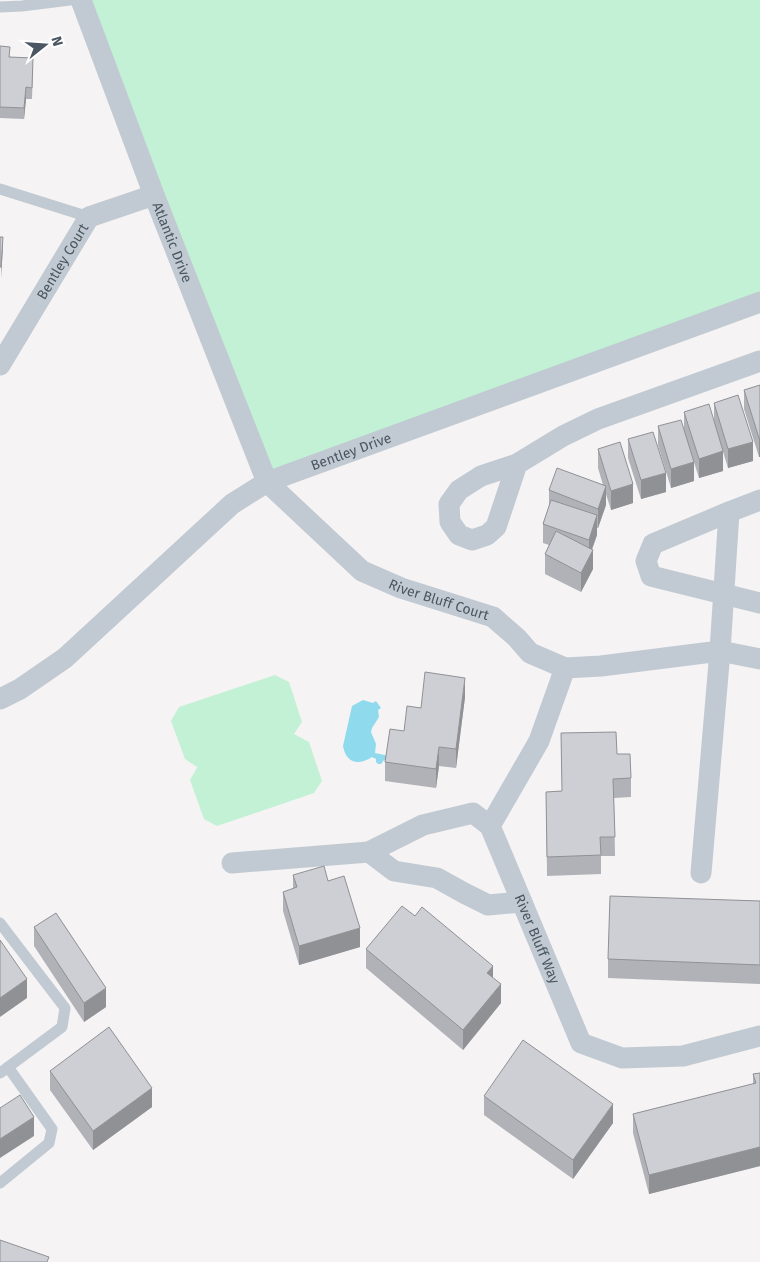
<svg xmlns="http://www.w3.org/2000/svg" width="760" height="1262" viewBox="0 0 760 1262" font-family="'Fira Sans',sans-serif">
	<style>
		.green { fill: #c3f1d5 }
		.water { fill: #90daee }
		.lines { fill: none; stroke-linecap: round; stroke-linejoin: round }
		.service { stroke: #c1cad2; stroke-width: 11 }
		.minor { stroke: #c1cad2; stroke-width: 21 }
		.wall { fill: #b0b2b7 }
		.shaded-wall { fill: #909195 }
		.building { fill: #cdcfd5; stroke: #909195 }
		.labels { text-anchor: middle; stroke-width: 4.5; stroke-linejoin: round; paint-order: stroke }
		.street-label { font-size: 14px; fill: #4a5661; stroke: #fff }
	</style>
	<rect width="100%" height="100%" fill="#f5f3f3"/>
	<!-- green -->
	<g class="green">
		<path d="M81,0H760V302L267,482Z"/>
		<path d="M275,675L289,682L302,722L294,734L262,745L294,734L309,742L322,781L314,793L217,826L204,819L190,780L198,766L197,767L185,759L171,721L179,707Z"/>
	</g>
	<!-- water -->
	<path class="water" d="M363,700L373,703L376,701L381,708L378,710L379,717L372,728L371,732L376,744L375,753L389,756L388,761L384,760L381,764H378L376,762V759L372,757C358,766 346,763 343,746L352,706Z"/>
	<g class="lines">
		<!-- service -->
		<g class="service">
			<path d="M0,7L22,6L70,0"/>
			<path d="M0,189L89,217"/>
			<path d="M0,923L65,1008L62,1027L0,1073"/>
			<path d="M0,1183L49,1143L52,1129L8,1067"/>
		</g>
		<!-- minor -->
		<g class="minor">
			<path id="s1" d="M81,0L154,195L267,482L362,571L401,588L493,617L517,638L530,653L565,668L601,666L720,651L729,512L760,500"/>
			<path id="s2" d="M0,365L89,217L154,195"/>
			<path d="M517,464L496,527L487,535L472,540L459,535L450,522L449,504L459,490L481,476L517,464L563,436L598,419L760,361"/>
			<path d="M729,512L653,544L646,561L651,576L760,603"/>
			<path id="s3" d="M565,668L539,741L490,826L581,1043L622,1058L683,1056L760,1036"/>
			<path id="s4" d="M0,699L20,689L65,658L232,504L267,482L760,302"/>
			<path d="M490,826L473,813L423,825L369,852L394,871L437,878L464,893L488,905L522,902"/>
			<path d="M232,863L369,852"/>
			<path d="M701,873L720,651L760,659"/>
		</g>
	</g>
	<!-- wall -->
	<g class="wall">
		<path d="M0,46L10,57L33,69L32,99H26L24,119L0,118Z"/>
		<path d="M760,385V457H759L744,409V390Z"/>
		<path d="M714,403L753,461L728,468L714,422Z"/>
		<path d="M684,412L723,471L699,478L684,431Z"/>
		<path d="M658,426L694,481L671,488L658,445Z"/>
		<path d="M628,439L666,492L641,499L628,458Z"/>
		<path d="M598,449L633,503L611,510L606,494V505L598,528H597V535L592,550L593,569L581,592L545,574V554L549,545L543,543V524L549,507V490L603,485L598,468Z"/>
		<path d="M465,697L456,768L439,766L436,788L385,781V762L404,731L421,708Z"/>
		<path d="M561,733L617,754L631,778V797L614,798L615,856H601V874L547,876L546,792L562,791Z"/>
		<path d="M293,875L328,881L360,947L299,965L283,911V892L293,889Z"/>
		<path d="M760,901V984L608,978V959Z"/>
		<path d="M34,927L106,1007L84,1022L34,946Z"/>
		<path d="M366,949L501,1003L463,1050L366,968Z"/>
		<path d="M50,1071L152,1107L93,1150L50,1090Z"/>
		<path d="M760,1073V1166L649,1194L633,1133V1114L753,1084V1074Z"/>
		<path d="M484,1096L613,1123L573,1179L484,1115Z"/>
	</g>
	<!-- shaded-wall -->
	<g class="shaded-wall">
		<path d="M26,87V99L24,119V108Z"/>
		<path d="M3,237V248L1,278V267Z"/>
		<rect x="759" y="438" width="1" height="19"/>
		<path d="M753,442V461L728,468V449Z"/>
		<path d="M723,451V471L699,478V459Z"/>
		<path d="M694,462V481L671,488V469Z"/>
		<path d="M666,473V492L641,499V480Z"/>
		<path d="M633,484V503L611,510V491Z"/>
		<path d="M606,486V505L598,528V509Z"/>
		<path d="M597,515V535L590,554L593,550V569L581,592V573L589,557V540Z"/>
		<path d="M465,678V697L456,768V749Z"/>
		<path d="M439,747V766L436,788V769Z"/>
		<path d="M360,928V947L299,965V946Z"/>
		<path d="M493,966V985L487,973Z"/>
		<path d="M27,979V998L0,1017V998Z"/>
		<path d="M501,984V1003L463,1050V1030Z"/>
		<path d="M106,988V1007L84,1022V1003Z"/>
		<path d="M152,1088V1107L93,1150V1131Z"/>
		<path d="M613,1104V1123L573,1179V1160Z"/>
		<path d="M34,1117V1136L0,1158V1139Z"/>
		<path d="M760,1147V1166L649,1194V1175Z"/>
	</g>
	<!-- building -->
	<g class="building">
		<path d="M0,46L10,47L9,57L33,58L32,88L26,87L24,108L0,107Z"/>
		<path d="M0,237H3L1,267H0Z"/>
		<path d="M760,385V438H759L744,390Z"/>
		<path d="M738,395L753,442L728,449L714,403Z"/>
		<path d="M709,404L723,451L699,459L684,412Z"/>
		<path d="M681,420L694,462L671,469L658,426Z"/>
		<path d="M653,432L666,473L641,480L628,439Z"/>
		<path d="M620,442L633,484L611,491L598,449Z"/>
		<path d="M557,468L606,486L598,509L549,490Z"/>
		<path d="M551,500L597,515L589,540L543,524Z"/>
		<path d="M556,531L593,550L581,573L545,554Z"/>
		<path d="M425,672L465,678L456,749L439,747L436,769L385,762L390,729L404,731L407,706L421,708Z"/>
		<path d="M616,732L617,754H630L631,778L613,779L615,837H600L601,855L547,857L546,792L562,791L561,733Z"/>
		<path d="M324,866L328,881L344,876L360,928L299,946L283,892L297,887L293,875Z"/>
		<path d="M610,896L760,901V965L608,959Z"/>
		<path d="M402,906L415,916L422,907L493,966L487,973L501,984L463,1030L366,949Z"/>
		<path d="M56,913L106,988L84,1003L34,927Z"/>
		<path d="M0,940L27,979L0,998Z"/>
		<path d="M109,1027L152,1088L93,1131L50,1071Z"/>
		<path d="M523,1040L613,1104L573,1160L484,1096Z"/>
		<path d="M760,1073V1147L649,1175L633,1114L756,1083L753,1074Z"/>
		<path d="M20,1095L34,1117L0,1139V1108Z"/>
		<path d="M0,1240L49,1257L47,1262H0Z"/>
	</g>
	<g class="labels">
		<!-- street labels -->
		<g class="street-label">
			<text dy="5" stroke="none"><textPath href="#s1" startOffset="259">Atlantic Drive</textPath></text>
			<text dy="5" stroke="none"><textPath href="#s2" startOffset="121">Bentley Court</textPath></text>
			<text dy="5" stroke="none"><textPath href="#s4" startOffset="435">Bentley Drive</textPath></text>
			<text dy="5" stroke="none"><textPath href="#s1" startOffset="729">River Bluff Court</textPath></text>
			<text dy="5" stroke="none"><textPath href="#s3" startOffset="298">River Bluff Way</textPath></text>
		</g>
	</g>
	<!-- north arrow -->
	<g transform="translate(45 45) rotate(73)" stroke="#ffffff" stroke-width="4" paint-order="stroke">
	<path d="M0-4L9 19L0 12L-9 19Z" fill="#4a5661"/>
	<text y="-8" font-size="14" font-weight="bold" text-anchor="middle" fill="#4a5661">N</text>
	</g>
</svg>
